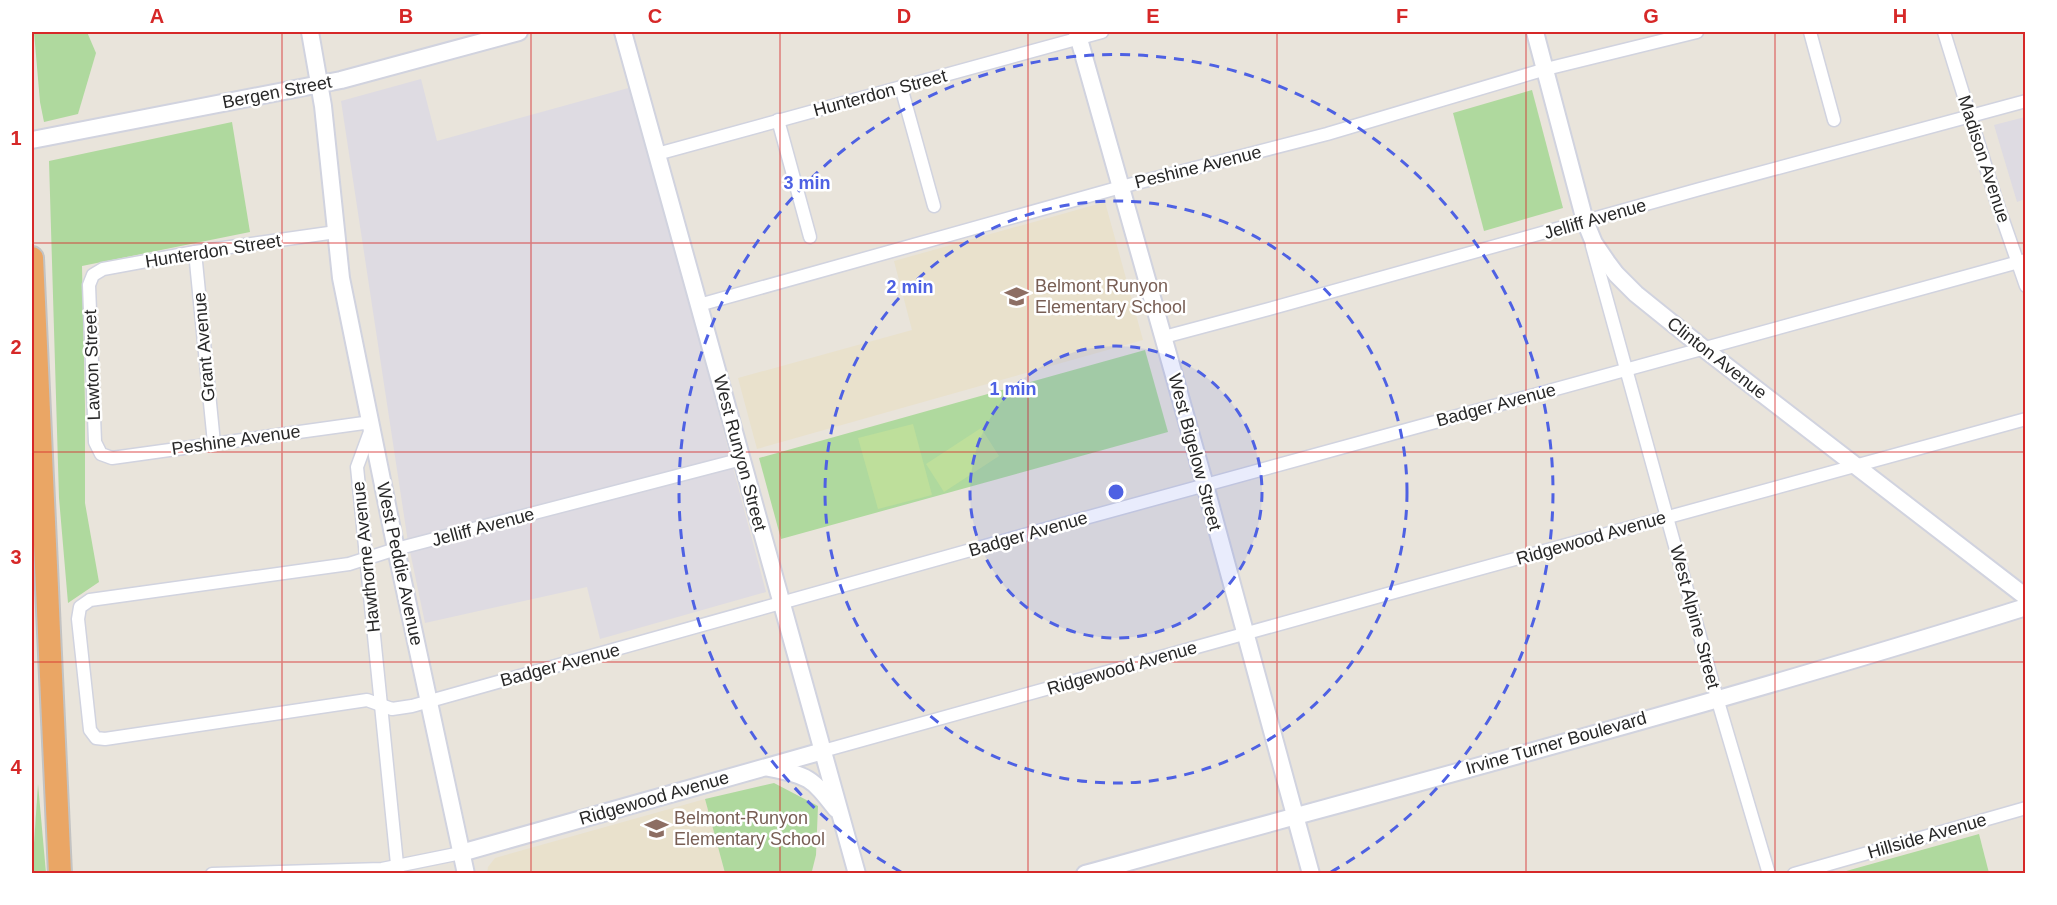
<svg xmlns="http://www.w3.org/2000/svg" width="2057" height="905" viewBox="0 0 2057 905" font-family="Helvetica,sans-serif">
	<style>
		.industrial { fill: #dedbe2 }
		.education { fill: #e9e1cc }
		.green { fill: #afd99e }
		.pitch { fill: #bedf9b }
		.lines { fill: none; stroke-linecap: round; stroke-linejoin: round }
		.street-casing { stroke: #d1d3df; stroke-width: 15 }
		.secondary-casing { stroke: #d1d3df; stroke-width: 20 }
		.highway-casing { stroke: #c3c3c3; stroke-width: 26 }
		.street { stroke: #fff; stroke-width: 12 }
		.secondary { stroke: #fff; stroke-width: 16 }
		.highway { stroke: #eaa665; stroke-width: 22 }
		.grid { fill: none; stroke: #d62828; stroke-width: 1.5; stroke-opacity: 0.55 }
		.ring { fill: none; stroke: #4e61e3; stroke-width: 3; stroke-dasharray: 10 8 }
		.labels { text-anchor: middle; stroke-width: 5; stroke-linejoin: round; paint-order: stroke }
		.street-label { font-size: 18px; fill: #282828; stroke: #fff }
		.education-label { font-size: 18px; fill: #785e54; stroke: #fff; text-anchor: start }
		.centre { fill: #4e61e3; stroke: #fff; stroke-width: 3 }
		.ring-label { font-size: 18px; text-anchor: middle; font-weight: bold; fill: #4e61e3; stroke: #fff; stroke-width: 5; stroke-linejoin: round; paint-order: stroke }
		.neatline { fill: none; stroke: #d62828; stroke-width: 2 }
		.grid-label { font-size: 20px; text-anchor: middle; font-weight: bold; fill: #d62828 }
	</style>
	<rect width="100%" height="100%" fill="#e9e4db"/>
	<!-- industrial -->
	<g class="industrial">
		<path d="M421,79L437,141L632,87L766,592L600,639L587,587L425,623L408,542L341,101Z"/>
		<path d="M2025,117V199L2017,202L1994,125Z"/>
	</g>
	<!-- education -->
	<g class="education">
		<path d="M1105,202L1143,340L757,449L738,378L912,330L894,261Z"/>
		<path d="M705,799L725,873H487L488,867L495,858Z"/>
	</g>
	<!-- green -->
	<g class="green">
		<path d="M34,32H87L96,53L78,114L44,122L40,102Z"/>
		<path d="M1532,90L1563,208L1484,231L1453,113Z"/>
		<path d="M232,122L250,232L82,266L85,405V503L99,582L68,603L59,498L49,161Z"/>
		<path d="M1145,350L1168,432L781,539L759,458Z"/>
		<path d="M774,783L818,806L816,855L812,871L814,873H725L705,799Z"/>
		<path d="M38,784L46,873H32Z"/>
		<path d="M1979,834L1989,873H1839Z"/>
	</g>
	<!-- pitch -->
	<g class="pitch">
		<path d="M913,424L932,495L878,509L858,438Z"/>
		<path d="M981,428L999,456L944,492L926,464Z"/>
	</g>
	<g class="lines">
		<defs>
			<g id="street">
				<path d="M1810,32L1834,120"/>
				<path d="M1944,32L1997,203L2026,286"/>
				<path d="M901,87L934,206"/>
				<path d="M778,120L810,237"/>
				<path d="M657,154L1102,32"/>
				<path d="M336,232L195,252L103,269L93,275L89,285L95,442L101,454L112,458L371,422"/>
				<path d="M1592,246L1717,698L1769,874"/>
				<path d="M195,252L214,443"/>
				<path d="M699,305L1121,187L1327,134L1546,69L1697,32"/>
				<path d="M1164,337L1269,309L1700,189L2026,101"/>
				<path d="M371,429L357,467L398,874"/>
				<path d="M742,459L396,549L349,564L90,600L80,607L78,619L90,730L96,738L105,739L367,700L392,709L412,706L1067,523L2026,260"/>
				<path d="M823,751C1224,639 1624,528 2026,419"/>
				<path d="M212,874L382,869L461,853"/>
				<path d="M1794,874L2026,808"/>
			</g>
			<g id="secondary">
				<path d="M310,32L323,106L341,278L396,549L466,874"/>
				<path d="M623,32L857,874"/>
				<path d="M1077,32L1205,485L1311,874"/>
				<path d="M1535,32L1585,221L1594,243L1607,262L1616,274L1636,294L1703,348L2026,597"/>
				<path d="M32,140L341,80L519,32"/>
				<path d="M769,768C809,776 811,777 836,809"/>
				<path d="M461,853L823,751"/>
				<path d="M1085,874C1399,787 1715,705 2026,607"/>
			</g>
			<path id="highway" d="M32,258L60,874"/>
		</defs>
		<!-- street casing -->
		<use href="#street" class="street-casing"/>
		<!-- secondary casing -->
		<use href="#secondary" class="secondary-casing"/>
		<!-- highway casing -->
		<use href="#highway" class="highway-casing"/>
		<!-- street -->
		<use href="#street" class="street"/>
		<!-- secondary -->
		<use href="#secondary" class="secondary"/>
		<!-- highway -->
		<use href="#highway" class="highway"/>
	</g>
	<!-- grid -->
	<path class="grid" d="M282,32V874M531,32V874M780,32V874M1028,32V874M1277,32V874M1526,32V874M1775,32V874M32,243H2026M32,452H2026M32,662H2026"/>
	<!-- distance rings -->
	<circle cx="1116" cy="492" r="146" fill="#4e61e3" fill-opacity=".12"/>
	<g class="ring">
		<circle cx="1116" cy="492" r="146"/>
		<circle cx="1116" cy="492" r="291"/>
		<path d="M901 872A437 437 0 1 1 1331 872"/>
	</g>
	<!-- icons -->
	<defs>
		<symbol id="school-bare" viewBox="-9 -9 18 18"><path d="M0-5L7-2L0 1L-7-2ZM-4 1L0 2.5L4 1V4Q0 6-4 4Z" fill="#8d6e63" stroke="#fff" stroke-width="2.5" paint-order="stroke"/></symbol>
	</defs>
	<g fill-rule="evenodd">
		<use href="#school-bare" x="1000" y="280" width="33" height="33"/>
		<use href="#school-bare" x="640" y="812" width="33" height="33"/>
	</g>
	<g class="labels">
		<!-- street labels -->
		<g class="street-label">
			<text transform="translate(277 92) rotate(-11)" y="6">Bergen Street</text>
			<text transform="translate(880 93) rotate(-15)" y="6">Hunterdon Street</text>
			<text transform="translate(1984 159) rotate(72)" y="6">Madison Avenue</text>
			<text transform="translate(1198 167) rotate(-14)" y="6">Peshine Avenue</text>
			<text transform="translate(1595 219) rotate(-16)" y="6">Jelliff Avenue</text>
			<text transform="translate(213 251) rotate(-9)" y="6">Hunterdon Street</text>
			<text transform="translate(204 347) rotate(-95)" y="6">Grant Avenue</text>
			<text transform="translate(1717 358) rotate(38)" y="6">Clinton Avenue</text>
			<text transform="translate(92 365) rotate(-92)" y="6">Lawton Street</text>
			<text transform="translate(1496 405) rotate(-15)" y="6">Badger Avenue</text>
			<text transform="translate(236 440) rotate(-8)" y="6">Peshine Avenue</text>
			<text transform="translate(1195 452) rotate(75)" y="6">West Bigelow Street</text>
			<text transform="translate(740 453) rotate(75)" y="6">West Runyon Street</text>
			<text transform="translate(483 527) rotate(-15)" y="6">Jelliff Avenue</text>
			<text transform="translate(1028 534) rotate(-16)" y="6">Badger Avenue</text>
			<text transform="translate(1591 538) rotate(-16)" y="6">Ridgewood Avenue</text>
			<text transform="translate(366 557) rotate(-96)" y="6">Hawthorne Avenue</text>
			<text transform="translate(400 564) rotate(78)" y="6">West Peddie Avenue</text>
			<text transform="translate(1695 617) rotate(75)" y="6">West Alpine Street</text>
			<text transform="translate(560 665) rotate(-15)" y="6">Badger Avenue</text>
			<text transform="translate(1122 668) rotate(-16)" y="6">Ridgewood Avenue</text>
			<text transform="translate(1556 743) rotate(-16)" y="6">Irvine Turner Boulevard</text>
			<text transform="translate(654 798) rotate(-16)" y="6">Ridgewood Avenue</text>
			<text transform="translate(1927 836) rotate(-16)" y="6">Hillside Avenue</text>
		</g>
		<!-- education labels -->
		<g class="education-label">
			<text x="1035" y="292">Belmont Runyon<tspan x="1035" dy="21">Elementary School</tspan></text>
			<text x="674" y="824">Belmont-Runyon<tspan x="674" dy="21">Elementary School</tspan></text>
		</g>
	</g>
	<circle cx="1116" cy="492" r="9" class="centre"/>
	<g class="ring-label">
		<text x="807" y="189">3 min</text>
		<text x="910" y="293">2 min</text>
		<text x="1013" y="395">1 min</text>
	</g>
	<!-- border -->
	<rect width="2057" height="905" fill="none" stroke="#ffffff" stroke-width="66"/>
	<rect x="33" y="33" width="1991" height="839" class="neatline"/>
	<g class="grid-label">
		<text x="157" y="23">A</text>
		<text x="406" y="23">B</text>
		<text x="655" y="23">C</text>
		<text x="904" y="23">D</text>
		<text x="1153" y="23">E</text>
		<text x="1402" y="23">F</text>
		<text x="1651" y="23">G</text>
		<text x="1900" y="23">H</text>
		<text x="16" y="145">1</text>
		<text x="16" y="354">2</text>
		<text x="16" y="564">3</text>
		<text x="16" y="774">4</text>
	</g>
</svg>
